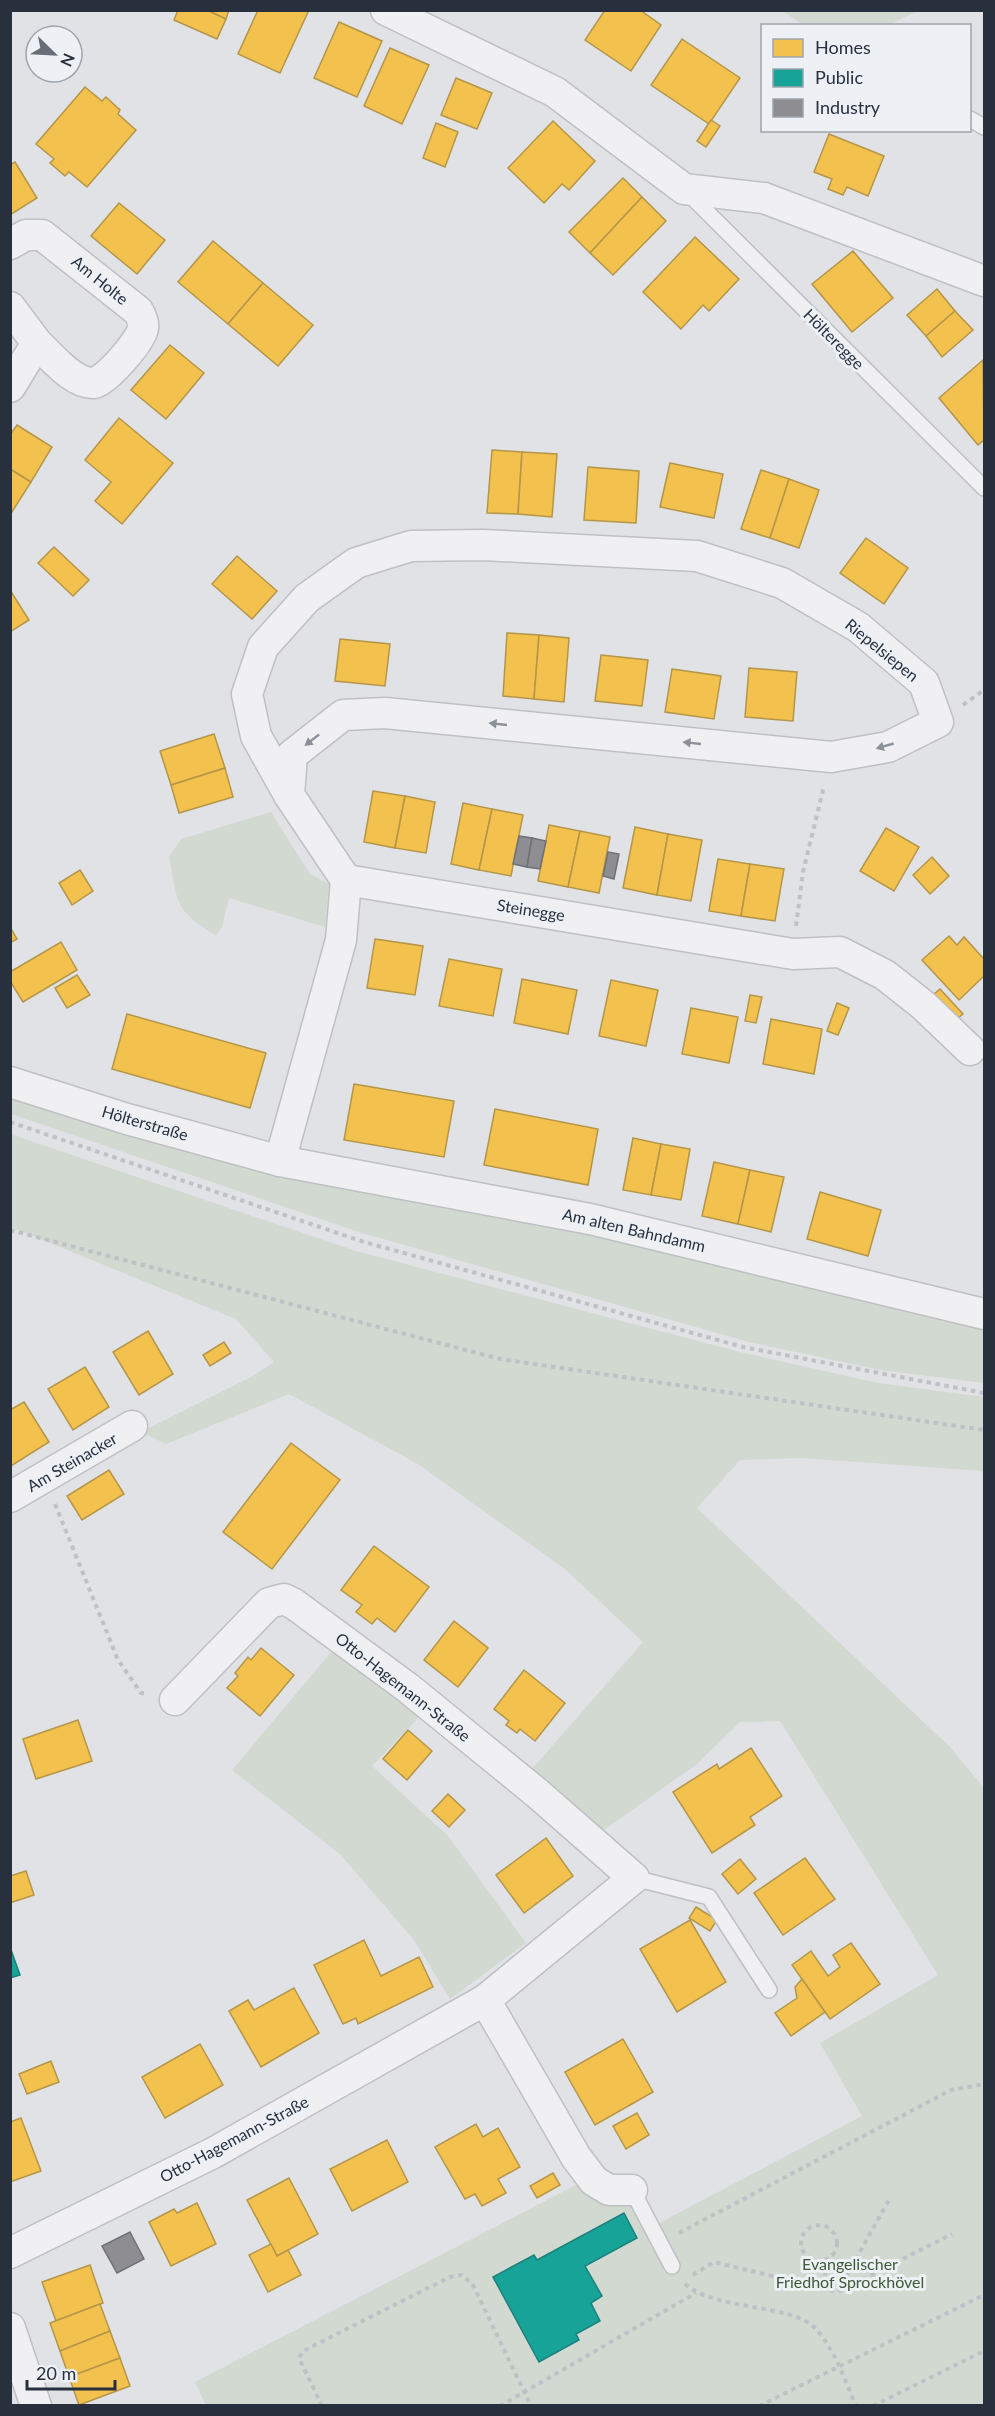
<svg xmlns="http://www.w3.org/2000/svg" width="995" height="2416" viewBox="0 0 995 2416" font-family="Lato,sans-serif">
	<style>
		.green { fill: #d1d9d1 }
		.homes { fill: #f2c14e; stroke: #b59649; stroke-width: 1.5 }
		.public { fill: #17a398; stroke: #1c807d; stroke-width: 1.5 }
		.industry { fill: #8d8d92; stroke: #6f7178; stroke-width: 1.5 }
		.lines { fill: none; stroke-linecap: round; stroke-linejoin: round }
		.service-casing { stroke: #bec0c3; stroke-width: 18 }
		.minor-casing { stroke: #bec0c3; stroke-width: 33 }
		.path { stroke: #bfc1c6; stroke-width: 4; stroke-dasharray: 4.5 4.5; stroke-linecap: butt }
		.service { stroke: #f0f0f2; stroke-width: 15 }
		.minor { stroke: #f0f0f2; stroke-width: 30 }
		.oneway { fill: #8c9098 }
		.labels { text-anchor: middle; stroke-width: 6; stroke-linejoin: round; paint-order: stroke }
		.street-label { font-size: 16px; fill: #28303d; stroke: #edf1f5 }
		.park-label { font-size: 16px; fill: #3d5936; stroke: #edf1f5 }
	</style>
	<rect width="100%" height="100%" fill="#e0e2e5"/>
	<!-- green -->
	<g class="green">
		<path d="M783,11H918L886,26L803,25Z"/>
		<path d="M271,812L310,874L329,884L325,927L229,898L222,927L216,935C174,911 178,902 169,857L181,839Z"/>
		<path d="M11,1088L984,1321V1383L880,1370L749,1342L362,1233L11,1114Z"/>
		<path d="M10,1134L356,1251L740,1352L878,1383L984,1397V1471L803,1458L740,1460L697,1508L951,1748L984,1788V2405H206L195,2382L578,2184L625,2206L633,2203L648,2229L862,2116L820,2043L938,1975L780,1721L740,1722L697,1764L601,1832L525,1777L643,1642L565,1569L418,1464L289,1394L166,1444L141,1432L253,1376L274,1362L236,1319L11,1227Z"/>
		<path d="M333,1650L420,1716L372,1766L448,1836L526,1943L450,1999L414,1940L340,1854L232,1770Z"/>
	</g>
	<!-- homes -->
	<g class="homes">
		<path d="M178,10H207L226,19L217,39L174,20Z"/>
		<path d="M207,10H229L226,19Z"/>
		<path d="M258,10H309L280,73L238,54Z"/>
		<path d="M605,10H640L661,25L631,71L585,40Z"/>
		<path d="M339,22L382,41L357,97L314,78Z"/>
		<path d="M682,39L740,78L709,124L651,85Z"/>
		<path d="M390,48L429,65L402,124L364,106Z"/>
		<path d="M456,78L492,93L477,129L441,115Z"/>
		<path d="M85,87L102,101L106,97L120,110L118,114L136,130L87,187L69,172L65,176L50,163L54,159L36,144Z"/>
		<path d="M711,120L720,126L706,147L697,141Z"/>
		<path d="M553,121L595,161L569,190L562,184L544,203L508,168Z"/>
		<path d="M436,123L458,132L445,167L423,158Z"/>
		<path d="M829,134L884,156L868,196L847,187L843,195L828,189L832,179L814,172Z"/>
		<path d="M15,162L37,198L10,215V165Z"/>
		<path d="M623,178L642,197L590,253L569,232Z"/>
		<path d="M642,197L666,221L613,275L590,253Z"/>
		<path d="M119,203L165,240L137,274L91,236Z"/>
		<path d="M695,237L739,279L709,311L703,305L681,329L643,292Z"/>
		<path d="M213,241L263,283L228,324L178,282Z"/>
		<path d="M853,251L893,298L852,332L812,284Z"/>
		<path d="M263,283L313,325L278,366L228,324Z"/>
		<path d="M937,289L955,311L926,336L907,315Z"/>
		<path d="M955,311L973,330L942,357L926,336Z"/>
		<path d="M170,345L204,373L166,419L131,390Z"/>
		<path d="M983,360L984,440L978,445L939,398Z"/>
		<path d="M119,418L173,463L122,524L95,501L111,482L85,460Z"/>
		<path d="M17,425L52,447L31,482L10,469V435Z"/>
		<path d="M492,450L522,452L518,514L487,513Z"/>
		<path d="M522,452L557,454L552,517L518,514Z"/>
		<path d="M670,463L723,474L714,518L660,507Z"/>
		<path d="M588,467L639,471L636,523L584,520Z"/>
		<path d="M10,469L31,482L10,515Z"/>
		<path d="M761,470L789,479L770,538L741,529Z"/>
		<path d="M789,479L819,490L799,548L770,538Z"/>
		<path d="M866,538L908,568L884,604L840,573Z"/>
		<path d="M54,547L89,580L73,596L38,563Z"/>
		<path d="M237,556L277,591L252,619L212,584Z"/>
		<path d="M10,590L29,620L10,632Z"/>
		<path d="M507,633L539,635L534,699L503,696Z"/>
		<path d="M539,635L569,638L564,702L534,699Z"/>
		<path d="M340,639L390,644L385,686L335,681Z"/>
		<path d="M601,655L648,660L642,706L595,701Z"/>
		<path d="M749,668L797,672L793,721L745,717Z"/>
		<path d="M672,669L721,676L714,719L665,712Z"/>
		<path d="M214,734L225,768L171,785L160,751Z"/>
		<path d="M225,768L233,797L179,813L171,785Z"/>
		<path d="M373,791L405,796L395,848L364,842Z"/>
		<path d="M405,796L435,802L426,853L395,848Z"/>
		<path d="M463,803L492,809L479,870L451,864Z"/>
		<path d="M492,809L523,815L511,876L479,870Z"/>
		<path d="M549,825L580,831L568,887L538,881Z"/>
		<path d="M635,827L668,834L657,895L623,888Z"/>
		<path d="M886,828L919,847L894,891L860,871Z"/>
		<path d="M580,831L610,837L599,893L568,887Z"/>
		<path d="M668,834L702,840L691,901L657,895Z"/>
		<path d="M932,857L949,876L930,894L913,875Z"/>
		<path d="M718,859L750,864L741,916L709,911Z"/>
		<path d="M750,864L784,869L775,921L741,916Z"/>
		<path d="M80,870L93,891L72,905L59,883Z"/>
		<path d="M10,927L17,939L10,943Z"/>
		<path d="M949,936L957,945L964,937L984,959V976L959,1000L922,960Z"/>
		<path d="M375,939L423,946L415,995L367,988Z"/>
		<path d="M61,942L77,970L23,1002L10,981V972Z"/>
		<path d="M449,959L502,969L493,1016L439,1006Z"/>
		<path d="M77,975L90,995L67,1008L55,988Z"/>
		<path d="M522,979L577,990L568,1034L514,1023Z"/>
		<path d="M611,980L658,990L646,1046L599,1036Z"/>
		<path d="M940,989L963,1014L951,1024L928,999Z"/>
		<path d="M750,995L762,997L756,1023L745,1021Z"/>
		<path d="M837,1003L849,1008L838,1035L827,1031Z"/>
		<path d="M691,1008L738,1017L729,1063L682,1054Z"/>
		<path d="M127,1014L266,1053L250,1108L112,1069Z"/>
		<path d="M771,1019L822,1029L814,1074L763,1064Z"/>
		<path d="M354,1084L454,1101L444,1157L344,1140Z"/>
		<path d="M495,1109L598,1129L588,1185L484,1165Z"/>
		<path d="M633,1138L661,1144L651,1195L623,1190Z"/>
		<path d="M661,1144L690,1149L681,1200L651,1195Z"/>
		<path d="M714,1162L750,1170L738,1224L702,1216Z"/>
		<path d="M750,1170L784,1177L771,1232L738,1224Z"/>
		<path d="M820,1192L881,1210L868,1256L807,1239Z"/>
		<path d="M148,1331L173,1374L139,1395L113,1352Z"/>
		<path d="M224,1342L231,1353L210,1366L203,1355Z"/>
		<path d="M85,1367L109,1407L73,1430L48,1389Z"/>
		<path d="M24,1402L49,1442L11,1466L10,1410Z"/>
		<path d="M291,1443L340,1480L272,1569L223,1532Z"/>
		<path d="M109,1470L124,1494L82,1520L67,1496Z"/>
		<path d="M374,1546L429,1587L395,1632L377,1618L372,1624L356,1612L362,1605L341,1590Z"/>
		<path d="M454,1621L488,1648L458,1687L424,1660Z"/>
		<path d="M261,1648L294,1675L260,1716L227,1688L238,1676L235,1673L248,1657L251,1660Z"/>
		<path d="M524,1670L565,1703L535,1741L520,1729L517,1733L506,1725L509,1721L494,1709Z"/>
		<path d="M78,1720L92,1761L36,1779L23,1739Z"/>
		<path d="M408,1730L432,1751L407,1780L383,1759Z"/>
		<path d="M751,1748L782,1796L750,1817L755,1825L712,1853L673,1792L717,1764L719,1769Z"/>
		<path d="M448,1794L465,1810L449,1827L432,1811Z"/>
		<path d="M546,1838L573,1876L524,1913L496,1875Z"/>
		<path d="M805,1858L835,1899L783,1935L754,1893Z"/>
		<path d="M740,1859L756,1879L738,1894L722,1874Z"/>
		<path d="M26,1871L34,1895L10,1903V1876Z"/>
		<path d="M696,1907L717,1920L710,1931L689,1918Z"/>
		<path d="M690,1920L726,1982L677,2012L640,1949Z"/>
		<path d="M364,1940L381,1976L419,1957L433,1987L358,2024L356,2018L343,2024L314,1965Z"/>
		<path d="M851,1943L880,1984L830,2019L792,1965L811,1951L828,1976L840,1967L833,1955Z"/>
		<path d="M802,1979L825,2012L791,2036L775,2013L797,1998L795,1987Z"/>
		<path d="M294,1988L319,2033L261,2067L229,2011L248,2000L254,2010Z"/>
		<path d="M623,2039L653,2092L595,2125L565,2072Z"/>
		<path d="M200,2044L223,2085L165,2118L142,2077Z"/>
		<path d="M51,2061L59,2082L27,2094L19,2074Z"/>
		<path d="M637,2113L649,2135L626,2149L613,2126Z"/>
		<path d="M21,2118L41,2171L10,2182V2122Z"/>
		<path d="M476,2124L483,2137L498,2128L520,2167L498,2179L506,2193L482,2206L475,2194L465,2199L435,2147Z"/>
		<path d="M387,2140L408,2182L352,2211L330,2169Z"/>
		<path d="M553,2173L560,2185L537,2198L530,2186Z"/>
		<path d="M289,2178L318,2234L277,2256L247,2200Z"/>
		<path d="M197,2203L216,2244L171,2266L149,2222L174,2209L177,2213Z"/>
		<path d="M271,2244L277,2256L288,2250L301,2275L268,2292L249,2255Z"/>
		<path d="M90,2265L103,2303L56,2321L42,2282Z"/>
		<path d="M100,2304L110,2331L60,2351L50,2323Z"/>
		<path d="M110,2331L120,2358L69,2377L60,2351Z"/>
		<path d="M120,2358L130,2386L79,2405L69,2377Z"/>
	</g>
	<!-- public -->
	<g class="public">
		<path d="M10,1947L20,1975L10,1978Z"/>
		<path d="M624,2213L637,2238L585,2266L602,2296L591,2303L600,2321L576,2334L579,2340L539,2362L493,2277L534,2255L537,2260Z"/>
	</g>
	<!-- industry -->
	<g class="industry">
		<path d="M519,836L532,838L527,867L513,864Z"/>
		<path d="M532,838L546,841L540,869L527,867Z"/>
		<path d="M608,852L619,854L614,879L603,876Z"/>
		<path d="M130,2232L144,2259L117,2273L102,2246Z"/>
	</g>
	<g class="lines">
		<defs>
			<g id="service">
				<path d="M970,119L984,127"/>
				<path d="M688,193L984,488"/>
				<path d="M634,1878L709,1897L769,1990"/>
				<path d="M632,2190L672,2266"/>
			</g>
			<g id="minor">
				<path d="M386,10L555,92L684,189L764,198L984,281"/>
				<path d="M10,244L26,235H42L138,311C141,316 144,322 143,328C142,340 105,382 94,383C73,384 51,356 37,343"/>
				<path d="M10,307L37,343L10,387"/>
				<path d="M289,795L292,755L343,715L385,713L831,757L888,747L938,722L924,683L858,627L782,583L697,556L483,545L411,546L356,563L307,598L263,647L247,694L256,736L289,795L346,880"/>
				<path d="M10,1082L127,1119L280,1161L590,1219L984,1314"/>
				<path d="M280,1161L341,940L346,880L793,954L840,952L885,975L923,1005L970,1050"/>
				<path d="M10,1497L132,1426"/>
				<path d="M485,2000L576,2157L594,2181L609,2190H632"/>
				<path d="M10,2253L213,2153L485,2000L634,1878L537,1793L408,1688L294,1604L284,1599L269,1603L175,1700"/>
				<path d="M10,2328L36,2406"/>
			</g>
		</defs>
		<!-- service casing -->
		<use href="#service" class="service-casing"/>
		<!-- minor casing -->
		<use href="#minor" class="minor-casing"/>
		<!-- path -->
		<g class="path">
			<path d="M963,705L984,690"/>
			<path d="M796,926L803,872L824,786"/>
			<path d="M10,1122L364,1242L743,1347L984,1393"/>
			<path d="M10,1230L500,1359L984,1430"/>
			<path d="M55,1504L118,1660L141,1693L147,1694"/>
			<circle cx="819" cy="2243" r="18"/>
			<path d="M679,2233L951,2090L984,2084"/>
			<path d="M823,2262L828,2289"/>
			<path d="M693,2275L714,2262L838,2292L952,2234"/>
			<path d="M685,2284C719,2312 791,2303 815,2328C834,2348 845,2380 856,2406"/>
			<path d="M838,2291L890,2198"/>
			<path d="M322,2406L299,2358L303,2351L450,2277L461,2275L472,2283L531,2406"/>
			<path d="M500,2406L696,2293"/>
			<path d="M759,2406L984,2295"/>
			<path d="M873,2406L984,2351"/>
		</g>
		<!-- service -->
		<use href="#service" class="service"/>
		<!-- minor -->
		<use href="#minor" class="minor"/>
	</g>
	<!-- one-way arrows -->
	<defs><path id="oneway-solid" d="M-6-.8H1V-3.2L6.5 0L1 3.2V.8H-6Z" transform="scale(1.5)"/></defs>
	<g class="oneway">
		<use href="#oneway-solid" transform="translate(498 724) rotate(-174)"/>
		<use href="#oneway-solid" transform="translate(312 740) rotate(142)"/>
		<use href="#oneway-solid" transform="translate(692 743) rotate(-174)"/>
		<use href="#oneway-solid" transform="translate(885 746) rotate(164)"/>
	</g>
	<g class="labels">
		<!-- street labels -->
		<g class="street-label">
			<text transform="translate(100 280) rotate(39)" y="6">Am Holte</text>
			<text transform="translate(834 339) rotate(45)" y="6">Hölteregge</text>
			<text transform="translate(882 650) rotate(39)" y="6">Riepelsiepen</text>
			<text transform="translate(531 910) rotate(9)" y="6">Steinegge</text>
			<text transform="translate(145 1123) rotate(16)" y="6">Hölterstraße</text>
			<text transform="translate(634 1230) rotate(13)" y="6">Am alten Bahndamm</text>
			<text transform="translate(72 1462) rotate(-30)" y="6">Am Steinacker</text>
			<text transform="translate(403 1687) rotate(38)" y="6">Otto-Hagemann-Straße</text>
			<text transform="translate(234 2139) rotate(-28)" y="6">Otto-Hagemann-Straße</text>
		</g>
		<!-- park labels -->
		<g class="park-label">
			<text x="850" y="2270">Evangelischer<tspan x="850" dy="18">Friedhof Sprockhövel</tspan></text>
		</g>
	</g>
	<!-- border -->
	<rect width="995" height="2416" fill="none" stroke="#28303d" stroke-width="24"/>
	<!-- legend -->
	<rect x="761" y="24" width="210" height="108" fill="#edf1f5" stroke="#9ea4ab" stroke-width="1.5"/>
	<rect x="773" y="39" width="30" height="18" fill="#f2c14e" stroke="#9ea4ab" stroke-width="1.5"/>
	<text x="815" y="54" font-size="18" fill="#28303d">Homes</text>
	<rect x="773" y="69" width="30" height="18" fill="#17a398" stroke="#9ea4ab" stroke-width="1.5"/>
	<text x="815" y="84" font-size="18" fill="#28303d">Public</text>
	<rect x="773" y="99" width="30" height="18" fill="#8d8d92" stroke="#9ea4ab" stroke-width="1.5"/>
	<text x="815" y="114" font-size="18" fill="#28303d">Industry</text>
	<!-- north arrow -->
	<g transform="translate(54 54) rotate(114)"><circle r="28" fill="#edf1f5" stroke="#9ea4ab" stroke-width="1.5"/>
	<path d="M0-4.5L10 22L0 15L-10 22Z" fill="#686e78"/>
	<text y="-9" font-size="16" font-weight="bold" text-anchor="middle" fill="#28303d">N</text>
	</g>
	<!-- scale -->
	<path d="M27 2380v9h88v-9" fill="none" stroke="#28303d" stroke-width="3"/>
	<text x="36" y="2380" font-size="18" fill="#28303d" stroke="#edf1f5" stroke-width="4.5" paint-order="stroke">20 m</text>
</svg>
